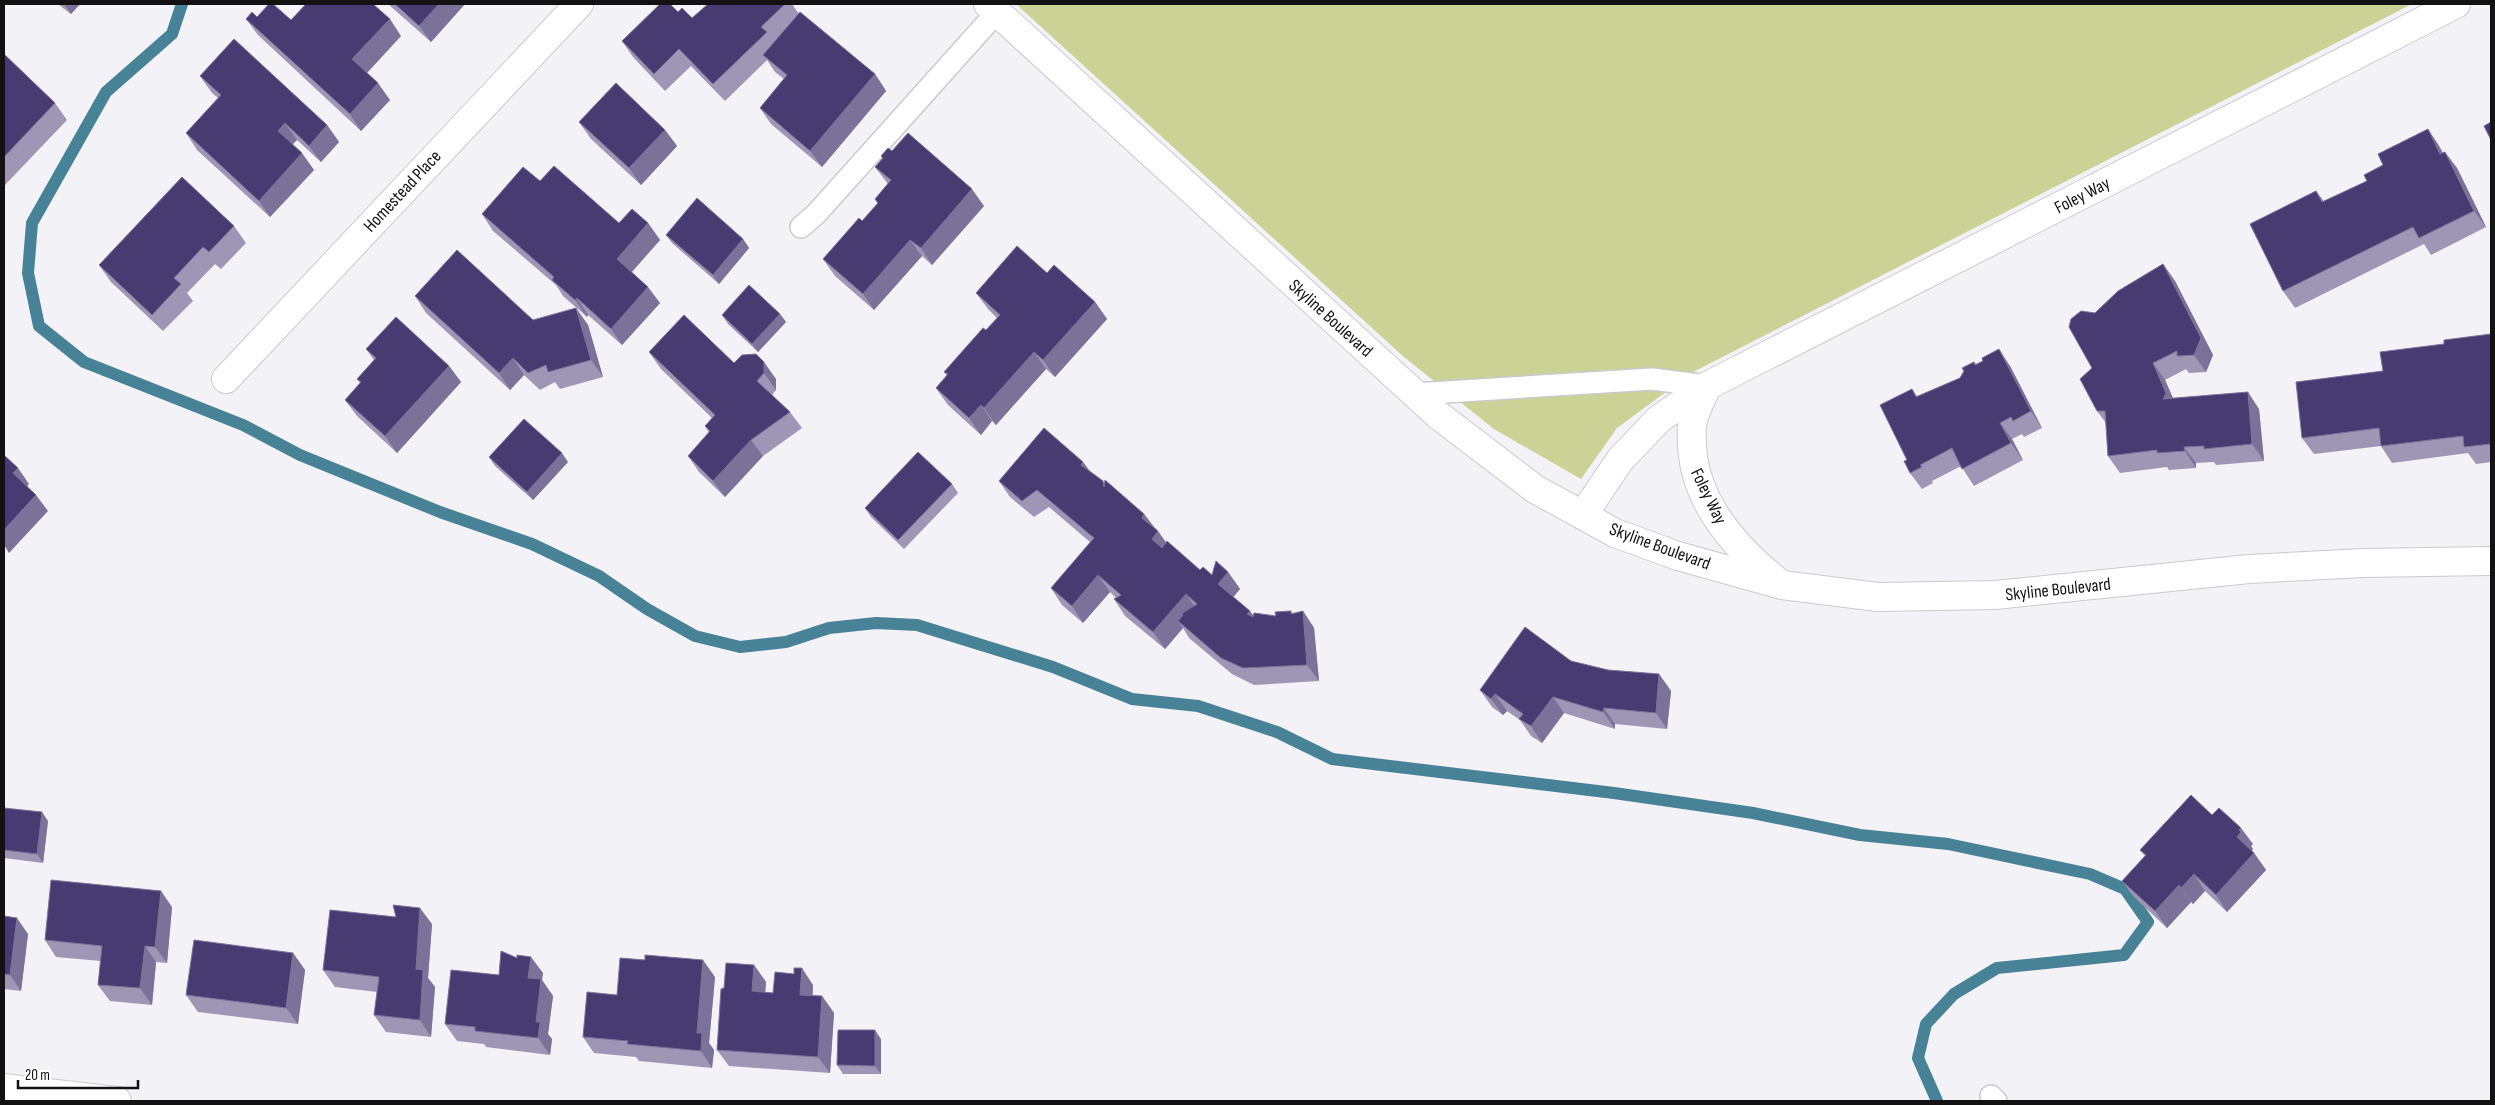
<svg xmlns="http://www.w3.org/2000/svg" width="2495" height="1105" viewBox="0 0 2495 1105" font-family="'Sofia Sans Condensed',sans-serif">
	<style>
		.green { fill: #cbd295 }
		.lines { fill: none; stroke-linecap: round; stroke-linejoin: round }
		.stream { stroke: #488297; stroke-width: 12 }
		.lane-casing { stroke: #cbcace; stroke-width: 24 }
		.street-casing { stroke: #cbcace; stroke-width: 30 }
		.secondary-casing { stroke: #cbcace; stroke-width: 30 }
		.lane { stroke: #fff; stroke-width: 21 }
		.street { stroke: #fff; stroke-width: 28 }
		.secondary { stroke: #fff; stroke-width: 28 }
		.wall { fill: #9e96b4 }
		.shaded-wall { fill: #7b729a }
		.building { fill: #483b72; stroke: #7b729a }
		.labels { text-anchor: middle; stroke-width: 5; stroke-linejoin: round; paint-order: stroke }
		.street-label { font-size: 18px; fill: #121213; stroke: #fff }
	</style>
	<rect width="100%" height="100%" fill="#f3f2f6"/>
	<!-- green -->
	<path class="green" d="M1016,4H2412L1693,372L1617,428L1581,479L1494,429L1404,357Z"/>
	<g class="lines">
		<!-- stream -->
		<path class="stream" d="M182,4L172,34L106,92L32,223L28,273L39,326L84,362L243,425L300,455L440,512L532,544L599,576L647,609L695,636L740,647L786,642L829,628L876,623L917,625L1053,667L1132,699L1198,706L1277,732L1332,759L1614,793L1753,813L1860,835L1948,844L2090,874L2125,889L2148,922L2124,955L1997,968L1954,994L1926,1024L1918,1058L1937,1101"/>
		<defs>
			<g id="lane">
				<path d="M801,227L816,214L997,12"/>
				<path d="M1414,394L1652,379L1707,386"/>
				<path d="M1991,1096L1996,1101"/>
			</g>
			<g id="street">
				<path d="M226,379L579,4"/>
				<path d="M1707,386C1702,398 1694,412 1692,425C1691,431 1692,438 1692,444C1694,503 1738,551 1782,585"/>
				<path d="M1583,515L1620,460L1659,419L1707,386L2456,4"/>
				<path d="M4,1088L117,1101"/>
			</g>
			<path id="secondary" d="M988,4L1438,415L1535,489L1615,533L1678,556L1782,585L1878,597L1995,595L2249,569L2363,563L2491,561"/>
		</defs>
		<!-- lane casing -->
		<use href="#lane" class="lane-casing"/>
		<!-- street casing -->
		<use href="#street" class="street-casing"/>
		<!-- secondary casing -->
		<use href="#secondary" class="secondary-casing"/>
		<!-- lane -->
		<use href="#lane" class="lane"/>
		<!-- street -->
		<use href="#street" class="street"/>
		<!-- secondary -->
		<use href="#secondary" class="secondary"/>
	</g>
	<!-- wall -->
	<g class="wall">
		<path d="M58,4H80L71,14Z"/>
		<path d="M388,4H465L431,42Z"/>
		<path d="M708,4H792L799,14L875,74L886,91L822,167L771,124L760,108L784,79L775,72L767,60L725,101L691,66L665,91L633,57L622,41L678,12L692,18Z"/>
		<path d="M257,17L291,20L401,36L367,73L390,100L361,131L258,35L246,19Z"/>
		<path d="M4,54L55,103L67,120L4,186Z"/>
		<path d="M200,76L327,125L339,142L321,162L297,140L292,144L314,170L270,217L197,150L186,133L218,98L212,93Z"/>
		<path d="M579,122L665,130L677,146L641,185L591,139Z"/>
		<path d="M2428,129L2439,146L2443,153L2457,168L2486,227L2431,255L2424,244L2295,308L2283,291L2324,202L2367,181L2383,165Z"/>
		<path d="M892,151L984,206L932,265L922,256L874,310L835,276L823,259L862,221L878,204L875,199L888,184L875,167L883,159L881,156Z"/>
		<path d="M540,181L619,223H648L660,240L632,272L660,303L622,345L588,315L587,317L563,296L556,285L493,231L482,214Z"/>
		<path d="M234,226L246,243L221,269L215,264L187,293L193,301L163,331L111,282L99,265Z"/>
		<path d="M666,235L743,239L749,248L719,284L672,243Z"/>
		<path d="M2163,264L2175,281L2213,355L2206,372L2189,373L2186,369L2165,380L2173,398L2259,409L2264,461L2216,465L2214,462L2196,463V468L2169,470L2167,467L2120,473L2108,456L2106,423L2097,411L2092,368L2095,313Z"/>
		<path d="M1047,273L1095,302L1107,319L1055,377L1046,369L996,425L992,421L981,435L948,405L936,388L947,376L944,372L986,330L997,318L988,309L976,293Z"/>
		<path d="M415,296L533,320L576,308L588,325L603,377L560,389L555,382L540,390L524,375L510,390L426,313Z"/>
		<path d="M780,314L786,322L758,352L728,324L722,315Z"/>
		<path d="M2491,334V462L2476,464L2468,453L2392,463L2381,446L2314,454L2302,438L2383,371L2444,344Z"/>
		<path d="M366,349L449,366L461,382L397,453L357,416L345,400L360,383L357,379L374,360Z"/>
		<path d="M649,352L734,363L742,355L776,379V390L772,395L790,412L802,428L763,456L725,497L699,472L688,456L709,433L705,426L712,418L661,369Z"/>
		<path d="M1974,362L1976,364L2010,366L2042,428L2024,437L2022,434L2012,439L2023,460L1974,486L1961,466L1932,481L1933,483L1922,489L1910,473L1907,460L1912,389L1917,396L1960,378Z"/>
		<path d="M489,457L568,462L533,500L495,466Z"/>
		<path d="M1083,462L1090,471L1103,481L1104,483L1144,514L1155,528L1166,543L1200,570L1212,575L1228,572L1240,589L1233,597L1254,616H1276L1291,611L1293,614L1303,611L1314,628L1319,681L1254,685L1232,674L1189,638L1183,628L1165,649L1125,616L1114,599L1116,598L1110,592L1083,623L1062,605L1051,588L1090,542L1049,507L1034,517L1010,497L999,481Z"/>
		<path d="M952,484L958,493L904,549L871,517L865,508Z"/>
		<path d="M1571,661L1608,670L1659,674L1671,691L1667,729L1615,724V729L1564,713L1542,743L1531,736L1520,720L1507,711L1503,715L1492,707L1480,690Z"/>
		<path d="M4,808L48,821L43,863L4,858Z"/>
		<path d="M2212,815L2253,844L2251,846L2253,849L2252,850L2266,870L2227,912L2205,891L2193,904L2191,902L2167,928L2134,897L2122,881L2145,856L2140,850Z"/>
		<path d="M172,907L167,963L156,962L152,1005L110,1001L98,985L101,961L56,957L45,940Z"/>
		<path d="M4,916L28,934L21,991L4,989Z"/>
		<path d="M432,924L428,978L435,987L431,1037L386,1032L374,1015L377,992L335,987L323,970Z"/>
		<path d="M293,953L305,970L298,1024L198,1012L186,995Z"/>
		<path d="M754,965L766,982L765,992L773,993L813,985V996H822L834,1013L830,1073L729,1066L717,1050L724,988Z"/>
		<path d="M543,973L542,980L553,996L548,1034L552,1039L550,1055L486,1047L484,1044L457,1041L445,1024L499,975Z"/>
		<path d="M715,977L709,1043L714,1050L712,1068L639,1061L636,1057L594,1053L583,1037Z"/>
		<path d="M881,1039V1074H843L837,1065Z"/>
	</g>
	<!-- shaded-wall -->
	<g class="shaded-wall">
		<path d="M64,4H80L71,14Z"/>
		<path d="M439,4H465L431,42L419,26Z"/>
		<path d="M390,19L401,36L364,76L352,59Z"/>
		<path d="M875,74L886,91L822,167L810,151Z"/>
		<path d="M378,83L390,100L361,131L350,114Z"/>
		<path d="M285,123L297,140L289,148L278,131Z"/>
		<path d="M327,125L339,142L321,162L309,146Z"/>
		<path d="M2428,129L2439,146L2452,171L2440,154Z"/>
		<path d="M665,130L677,146L641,185L629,168Z"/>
		<path d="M2445,152L2457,168L2486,227L2474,211Z"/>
		<path d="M302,153L314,170L270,217L259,201Z"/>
		<path d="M972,189L984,206L932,265L921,248Z"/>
		<path d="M2316,191L2328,207L2322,202Z"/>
		<path d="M648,223L660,240L628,276L617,259Z"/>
		<path d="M743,239L749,248L719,284L713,275Z"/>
		<path d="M910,240L922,256L874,310L863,294Z"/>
		<path d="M2163,264L2175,281L2213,355L2206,372L2194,355Z"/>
		<path d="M648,287L660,303L622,345L611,329Z"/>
		<path d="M577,298L588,315L587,317L575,300Z"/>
		<path d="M1095,302L1107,319L1055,377L1043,360Z"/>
		<path d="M576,308L588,325L603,377L591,360Z"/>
		<path d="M780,314L786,322L758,352L752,344Z"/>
		<path d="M1999,349L2010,366L2042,428L2031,411Z"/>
		<path d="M1034,352L1046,369L996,425L984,408Z"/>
		<path d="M513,358L524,375L510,390L499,373Z"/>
		<path d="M764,362L776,379V390L764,373Z"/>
		<path d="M2153,363L2165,380L2178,410L2163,399Z"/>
		<path d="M449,366L461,382L397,453L385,436Z"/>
		<path d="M2248,392L2259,409L2264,461L2252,444Z"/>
		<path d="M981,405L992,421L981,435L969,418Z"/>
		<path d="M2000,423L2012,439L2023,460L2011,443Z"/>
		<path d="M751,440L763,456L725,497L713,481Z"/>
		<path d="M2184,447L2196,463V468L2185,451Z"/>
		<path d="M562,453L568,462L533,500L527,492Z"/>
		<path d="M1083,462L1095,479L1081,465Z"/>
		<path d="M18,468L29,484L24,490L13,473Z"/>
		<path d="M36,495L48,511L9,553L4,545V530Z"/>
		<path d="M1144,514L1156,530L1142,518Z"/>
		<path d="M1158,531L1170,548L1164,556L1152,539Z"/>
		<path d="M1228,572L1240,589L1230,601L1218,584Z"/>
		<path d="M1098,575L1110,592L1083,623L1072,606Z"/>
		<path d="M1186,594L1198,611L1178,621L1183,628L1165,649L1153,632Z"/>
		<path d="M1250,611L1261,627L1247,614Z"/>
		<path d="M1303,611L1314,628L1319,681L1307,665Z"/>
		<path d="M1659,674L1671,691L1667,729L1656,713Z"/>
		<path d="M1495,694L1507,711L1503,715L1491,699Z"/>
		<path d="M1553,697L1564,713L1542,743L1531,726Z"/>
		<path d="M1604,708L1615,724V729L1603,712Z"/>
		<path d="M42,812L48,821L43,863L37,854Z"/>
		<path d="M2241,828L2253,844L2251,846L2253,849L2248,854L2237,837L2239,830Z"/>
		<path d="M2254,853L2266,870L2227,912L2216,895Z"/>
		<path d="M2194,874L2205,891L2193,904L2181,888Z"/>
		<path d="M2179,885L2191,902L2167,928L2155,911Z"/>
		<path d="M161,891L172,907L167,963L155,947Z"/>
		<path d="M420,908L432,924L428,978L435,987L431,1037L420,1020L416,969Z"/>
		<path d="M17,918L28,934L21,991L10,975Z"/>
		<path d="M145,946L156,962L152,1005L140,988Z"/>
		<path d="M293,953L305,970L298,1024L286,1008Z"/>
		<path d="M531,957L543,973L542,980L553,996L548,1034L552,1039L550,1055L538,1038L528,978Z"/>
		<path d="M703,960L715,977L709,1043L714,1050L712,1068L701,1051L697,1033Z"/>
		<path d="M754,965L766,982L764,1008L752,991Z"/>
		<path d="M802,968L813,985L811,1011L800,995Z"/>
		<path d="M822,996L834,1013L830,1073L818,1057Z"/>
		<path d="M875,1030L881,1039V1074L875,1066Z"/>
	</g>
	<!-- building -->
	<g class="building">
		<path d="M269,4H273L291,20L306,4H373L390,19L352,59L378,83L350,114L246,19L252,12L257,17Z"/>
		<path d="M395,4H439L419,26Z"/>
		<path d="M660,4H670L678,12L682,8L692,18L708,4H785L761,27L767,32L713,84L679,49L654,74L622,41Z"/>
		<path d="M800,12L875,74L810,151L760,108L787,75L763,55Z"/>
		<path d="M234,39L327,125L309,146L285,123L278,131L302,153L259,201L186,133L221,95L200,76Z"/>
		<path d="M4,54L55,103L4,157Z"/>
		<path d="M616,83L665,130L629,168L579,122Z"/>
		<path d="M2491,122V140L2484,126Z"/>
		<path d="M2428,129L2440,154L2445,152L2474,211L2419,238L2413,227L2283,291L2250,224L2316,191L2322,202L2367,181L2364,175L2383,165L2378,154Z"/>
		<path d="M908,133L972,189L921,248L910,240L863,294L823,259L859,218L862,221L878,203L875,199L891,180L875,167L883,158L881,156L888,148L892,151Z"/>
		<path d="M554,166L619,223L632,209L648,223L617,259L648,287L611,329L577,298L575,300L552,280L554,277L482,214L523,167L540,181Z"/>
		<path d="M182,177L234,226L209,252L203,247L174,278L181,284L152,315L99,265Z"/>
		<path d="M697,198L743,239L713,275L666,235Z"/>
		<path d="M1017,246L1047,273L1054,265L1095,302L1043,360L1034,352L984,408L981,405L969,418L936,388L948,374L944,372L983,328L986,330L1000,315L976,293Z"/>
		<path d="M457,250L533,320L576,308L591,360L548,372L546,365L528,373L513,358L499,373L415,296Z"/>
		<path d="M2163,264L2201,338L2194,355L2177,356V351L2153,363L2166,393L2163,399L2248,392L2252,444L2204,449V446L2184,447L2185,451L2157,453V450L2108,456L2105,411H2097L2080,379L2092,368L2069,327L2071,319L2081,311L2095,313L2118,291Z"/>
		<path d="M749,285L780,314L752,344L722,315Z"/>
		<path d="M684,315L734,363L742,355L756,354L764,362V373L757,381L790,412L751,440L713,481L688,456L710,431L705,426L715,415L649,352Z"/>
		<path d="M396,317L449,366L385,436L345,400L361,382L357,379L376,358L366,349Z"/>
		<path d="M2491,334V444L2464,447L2463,436L2381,446L2379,428L2302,438L2296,382L2383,371L2380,352L2444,344V340Z"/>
		<path d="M1999,349L2031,411L2013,421L2011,417L2000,423L2011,443L1962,469L1952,448L1920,465L1922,467L1910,473L1904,461L1907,460L1880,405L1912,389L1916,397L1960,378L1964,371L1962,368L1974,362L1975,365L1983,361L1982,358Z"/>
		<path d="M524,419L562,453L527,492L489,457Z"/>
		<path d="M1044,428L1083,462L1081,465L1103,481L1104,487L1105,480L1144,514L1142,518L1158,531L1152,539L1162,548L1167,541L1200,570L1203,567L1212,575L1216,561L1228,572L1218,584L1250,611L1247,614L1253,617L1254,613L1276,616L1275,612L1291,611V614L1303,611L1307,665L1243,668L1221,658L1178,621L1183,615L1181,614L1197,604L1186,594L1153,632L1114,599L1121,595L1098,575L1072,606L1051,588L1094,538L1037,490L1022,501L999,481Z"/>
		<path d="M918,452L952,484L898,540L865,508Z"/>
		<path d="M4,455L18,468L13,473L36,495L4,530Z"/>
		<path d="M1525,627L1571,661L1608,670L1659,674L1656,713L1604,708L1603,712L1553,697L1531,726L1519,719L1523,714L1495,694L1491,699L1480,690Z"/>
		<path d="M2191,795L2212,815L2219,808L2241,828L2239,830L2241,832L2237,837L2254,853L2216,895L2194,874L2181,888L2179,885L2155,911L2122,881L2146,855L2140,850Z"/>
		<path d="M4,808L42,812L37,854L4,850Z"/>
		<path d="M51,880L161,891L155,947L145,946L140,988L98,985L102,946L45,940Z"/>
		<path d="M393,905L420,908L416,969L423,970L420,1020L374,1015L379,977L323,970L330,910L396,917Z"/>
		<path d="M4,916L17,918L10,975L4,974Z"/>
		<path d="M194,940L293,953L286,1008L186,995Z"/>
		<path d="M501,951L517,958V955L531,957L528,978L541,979L536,1022H540L538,1038L475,1031V1027L445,1024L451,970L499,975Z"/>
		<path d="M645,955L703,960L697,1033H702L701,1051L627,1044L628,1041L583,1037L587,992L617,995L620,958L645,960Z"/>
		<path d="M726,963L754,965L752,991L773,993L775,972L794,974V968H802L800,995L822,996L818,1057L717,1050L721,989L724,988Z"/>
		<path d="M838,1030H875V1066L837,1065Z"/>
	</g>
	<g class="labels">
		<!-- street labels -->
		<g class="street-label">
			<text transform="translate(402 191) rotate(-47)" y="6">Homestead Place</text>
			<text transform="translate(2082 195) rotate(-27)" y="6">Foley Way</text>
			<text transform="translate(1331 318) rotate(42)" y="6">Skyline Boulevard</text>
			<text transform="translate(1709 496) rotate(64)" y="6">Foley Way</text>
			<text transform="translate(1660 546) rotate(20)" y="6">Skyline Boulevard</text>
			<text transform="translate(2058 589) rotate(-6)" y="6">Skyline Boulevard</text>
		</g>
	</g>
	<!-- border -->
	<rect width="2495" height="1105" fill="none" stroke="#121213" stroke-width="10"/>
	<!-- scale -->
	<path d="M18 1080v8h120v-8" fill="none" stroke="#121213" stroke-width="2.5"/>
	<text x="25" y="1080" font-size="15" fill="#121213" stroke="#ffffff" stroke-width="4" paint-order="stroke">20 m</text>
</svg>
